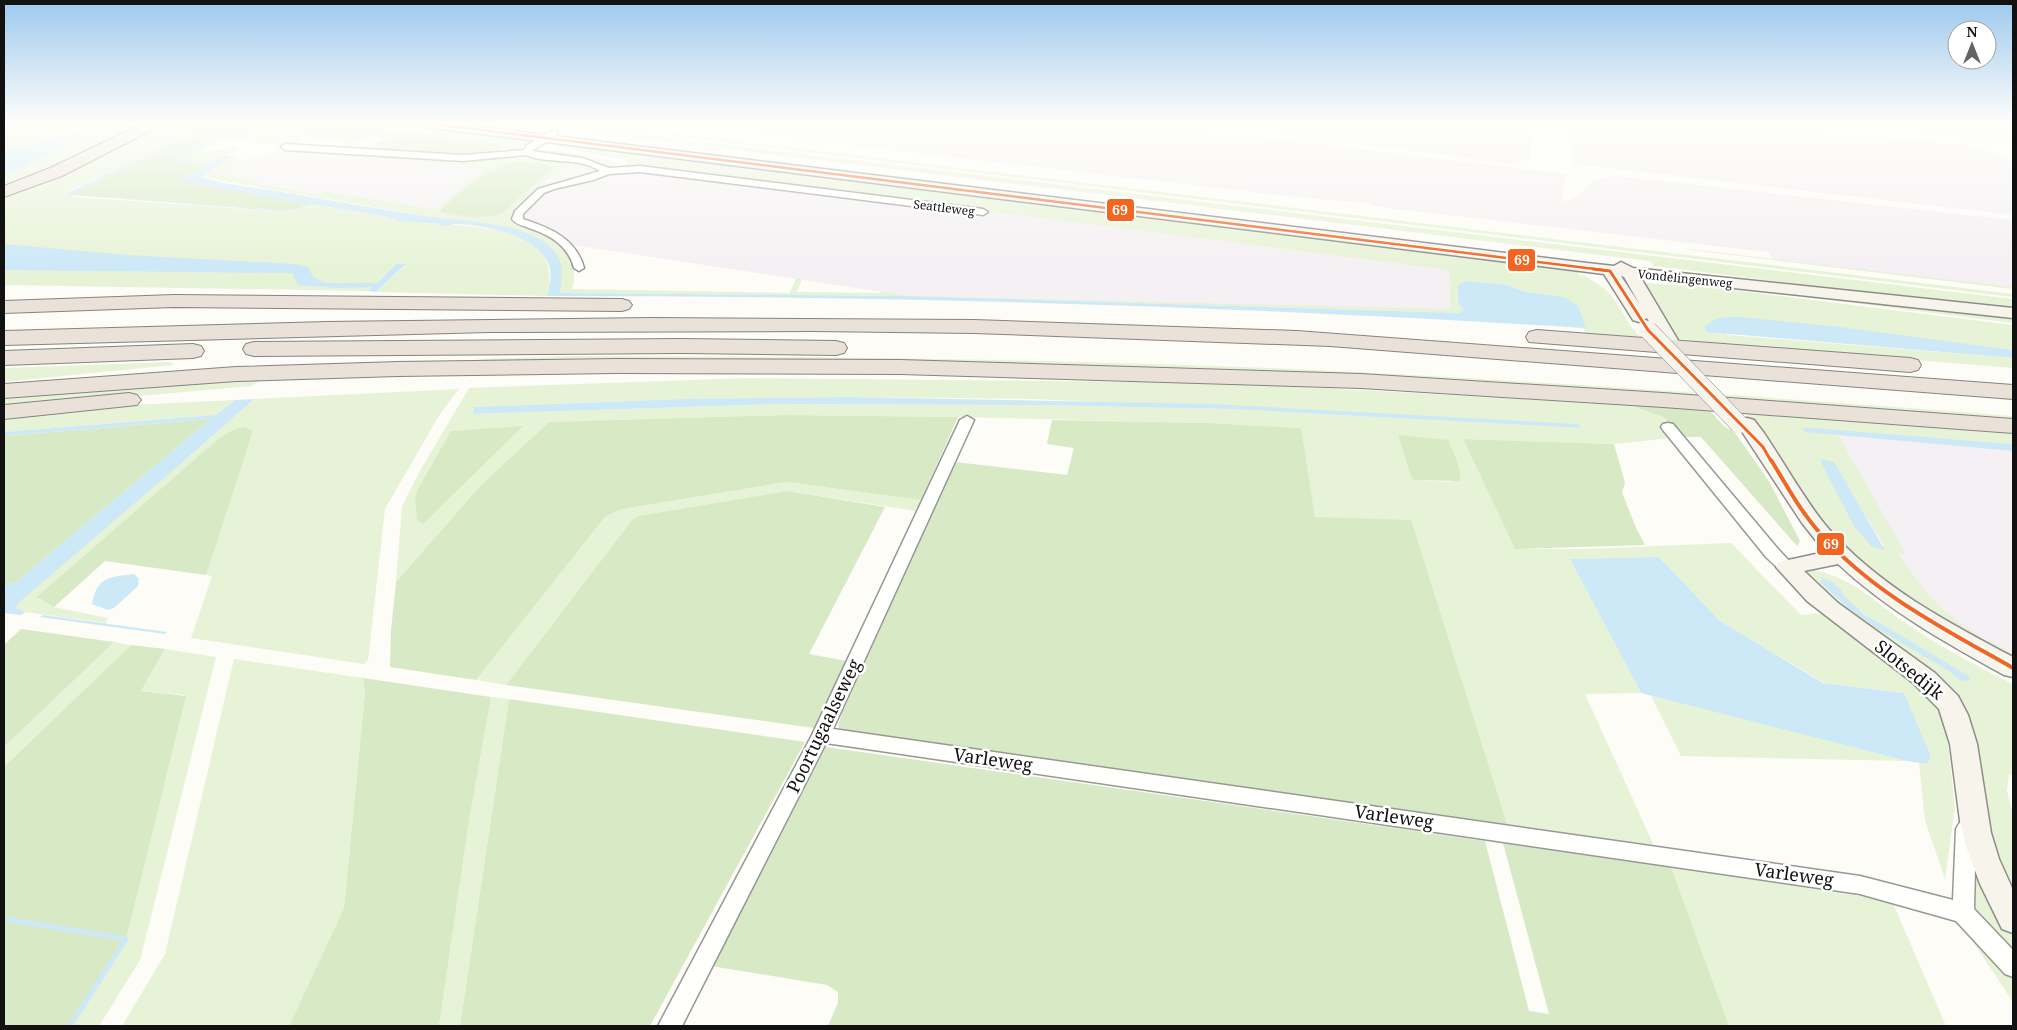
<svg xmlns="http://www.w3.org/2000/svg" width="2017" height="1030" viewBox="0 0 2017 1030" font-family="'Noto Serif',serif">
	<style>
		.industrial { fill: #f5f0f3 }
		.green { fill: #e7f3d7; fill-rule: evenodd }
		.forest { fill: #d8eac5 }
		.water { fill: #cde8f7 }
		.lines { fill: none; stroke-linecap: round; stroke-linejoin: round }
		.stream { stroke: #cde8f7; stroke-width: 5 }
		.street-casing { stroke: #979795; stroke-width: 3 }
		.secondary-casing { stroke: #8e8d8b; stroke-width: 3 }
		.highway-casing { stroke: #858482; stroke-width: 2 }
		.street { fill: #fffffe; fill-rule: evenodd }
		.secondary { fill: #f6f4eb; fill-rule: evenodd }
		.highway { fill: #eae1d8; fill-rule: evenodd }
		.secondary-bridge-casing { stroke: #8e8d8b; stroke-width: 19; stroke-linecap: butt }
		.secondary-bridge { stroke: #f6f4eb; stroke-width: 18 }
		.bus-1-far2-casing { stroke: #fff; stroke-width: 5 }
		.bus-1-far1-casing { stroke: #fff; stroke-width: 6 }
		.bus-1-casing { stroke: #fff; stroke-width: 8 }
		.bus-1-far2 { stroke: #f26522; stroke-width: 2.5 }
		.bus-1-far1 { stroke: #f26522; stroke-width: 3 }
		.bus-1 { stroke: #f26522; stroke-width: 4 }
		.labels { text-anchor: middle; stroke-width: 5; stroke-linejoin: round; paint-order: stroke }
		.far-street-label { font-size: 12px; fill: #111; stroke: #fff }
		.near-street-label { font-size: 18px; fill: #111; stroke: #fff }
		.line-badge { stroke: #fff; stroke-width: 2 }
		.badge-label { font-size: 14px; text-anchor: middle; font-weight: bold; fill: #fff }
	</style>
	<rect width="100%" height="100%" fill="#fdfcf7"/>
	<!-- industrial -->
	<g class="industrial">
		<path d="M660,123H1143L1566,174L1562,202L1577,197L1594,179L1616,176L2013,220V288L1773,259L1769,252L1751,250L1371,206L1370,203L1304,198Z"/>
		<path d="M1194,123H1533L1529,159L1513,164Z"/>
		<path d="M1567,123H1736L1974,146L2013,159V215L1574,164Z"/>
		<path d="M1804,123H2013V144Z"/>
		<path d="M278,150L321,155L327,152L485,169L435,209L323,191L318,194L252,183L257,181L222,174Z"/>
		<path d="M563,169L597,172L590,177L552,185L542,183Z"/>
		<path d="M632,171L980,216L984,211L1449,270L1450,310L909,296L573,245L557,233L522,219L521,213L545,192L555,187L616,173Z"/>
		<path d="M1821,430L2013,448V655L1992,646L1944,612L1925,594Z"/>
	</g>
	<!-- green -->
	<g class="green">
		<path d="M4,123H150L43,174L4,188V175L16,171L96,128L4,152Z"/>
		<path d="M160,123H191L186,128L188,135L70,191L74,197L279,211L294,210L311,204L388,217C434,233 569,208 547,296L376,292L406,265L396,264L368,291L4,285V193L63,170Z"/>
		<path d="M330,123H405L524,139L528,142C503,167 396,152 360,149L382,139L369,137L343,149L338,148L349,143L309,137L288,146L259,144L226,139L199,151H221L230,147L238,146V150L213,162L178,160L218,139L229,137L290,133L353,142L367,135L388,138L372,146L460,138Z"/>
		<path d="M544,123L2013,299V311L1654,266L1650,261L588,132V130L553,126Z"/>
		<path d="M564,123H584L2013,294V297Z"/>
		<path d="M565,144L1579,271V275C1585,275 1588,278 1593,281C1620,296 1621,318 1641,338L1586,334L1583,328L1586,327L1564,297L1526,292L1508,285L1470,281L1457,295L1458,303L1464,310L1460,313L909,296L560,293L558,258L500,226L426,216L201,177L232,158L249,160L284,147L223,174L258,180L253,183L318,194L323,191L435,209L484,169L343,154L466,160L519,156L582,164L598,171L563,169L543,183L552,185L540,190L511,218L513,221C539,232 565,235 573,266C574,273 575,282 572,289L790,293L796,278L802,279L797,292L880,293V291L909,296L1450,309L1449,270L643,168L626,165L625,160L556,147Z"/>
		<path d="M658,149L683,150L1543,257V260Z"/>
		<path d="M551,150L604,159L618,163L615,167H610L578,157L537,152Z"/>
		<path d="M1689,249L2013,287V289L1690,250Z"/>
		<path d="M1660,278L2013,316V323L1724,287L1666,282Z"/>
		<path d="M1646,283L1715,288L2013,325V350L1742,317L1715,319L1727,335L2013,358V368L1692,342L1689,340L1675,339L1644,285Z"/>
		<path d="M574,356C806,356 1038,359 1269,368C1518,379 1765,397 2013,416V421L1891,411L1393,378L478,363L481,359Z"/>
		<path d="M171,362L173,365L4,382V368Z"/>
		<path d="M749,378L1148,382L1304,387L1629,405L1665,418L1680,437L1614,444L1463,439L1515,549H1582L1731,543L1801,615L1823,613L1934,695L1945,720L1955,807L1945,879L1925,821L1919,763L1927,764L1904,693L1824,683L1720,621L1659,557L1570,559L1641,693L1585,694L1656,850L1508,827L1315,517L1300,428L1209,423L958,417L785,415L549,422L482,484L396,582L402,506L421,469L469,388ZM850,397L1034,399L1578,424L1580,428L1230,409L1034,405L776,404L473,414L475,407L683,399ZM522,427L494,453L451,431ZM1398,435L1452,482L1414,480L1411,477Z"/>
		<path d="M245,379L262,380L251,386L4,408V398Z"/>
		<path d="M459,389L440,414L385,509L368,660L364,664L191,638L212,576L206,575L208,565L253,431L217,440L38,597L54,607L108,618L106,623L25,612L16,608L17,603L184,461L254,399Z"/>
		<path d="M236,400L216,415L4,432V415L110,406Z"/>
		<path d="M1745,413L2013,434V444L1802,428L1805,432L1837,433L1906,554H1899C1909,568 1918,583 1929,595C1951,620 1984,640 2013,653V662L1924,611L1854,561L1830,536L1797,488L1793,476L1775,448ZM1819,460L1833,462L1884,546L1872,547Z"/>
		<path d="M787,482L921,500L916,511L787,491L632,520L506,685L476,680L605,517L622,509Z"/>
		<path d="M1804,568C1853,576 1868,598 1907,624C1940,647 1977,666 2013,684V775H2009L2007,791L2013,815V911L2000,887L1961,715L1806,577ZM1822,579C1837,582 1838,592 1848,600C1877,627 1923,648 1957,669L1959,680L1949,671L1847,607L1820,582Z"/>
		<path d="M114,642L131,645L4,767V747Z"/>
		<path d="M165,649L216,657L140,960L99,1026H70L126,939L185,695L141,691Z"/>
		<path d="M234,659L363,678L365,693L344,908L289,1026H122L165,954Z"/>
		<path d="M1651,696L1687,704L1907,761L1681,756Z"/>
		<path d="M491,697L509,699L460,1026H439L469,821Z"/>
		<path d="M1973,839L1995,898L2013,930V961L1986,932L1972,908Z"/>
		<path d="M1671,867L1892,901L1946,1026H1729Z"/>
		<path d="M1956,922H1959L1976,934L2013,970V1002L1965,930L1957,925Z"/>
	</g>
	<!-- forest -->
	<g class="forest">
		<path d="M191,123H330L460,138L499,144L501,148L497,152C456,157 414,152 374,147L372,146L387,138L368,135L353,142L290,133L229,137L210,140L173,162L210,164L183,179L308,204L297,209L281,210L84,196L75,193L185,137L188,135L186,126Z"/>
		<path d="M517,162L544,164L553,168L502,213C484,220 460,216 441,212V209C464,191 487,165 517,162Z"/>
		<path d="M1630,405L1709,410L1725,427L1734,431L1770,483L1800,541L1797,546L1701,437H1680L1665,418Z"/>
		<path d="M785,415L958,417L921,500L787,482L622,509L605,517L476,680L390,667L391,630L396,582L482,484L549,422Z"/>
		<path d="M211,419L16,582L4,585V436Z"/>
		<path d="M1052,420L1209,423L1301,428L1315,517L1411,520L1508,827L842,731L838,727L842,712L955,462L1067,475L1074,448L1047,444Z"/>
		<path d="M523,426L423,524L417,520L415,499L418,489L451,431Z"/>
		<path d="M245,427L253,431L206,575L105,561L54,607L37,597L217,440L235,429Z"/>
		<path d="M1398,435L1448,440C1452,451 1464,471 1459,481L1414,480L1411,477Z"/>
		<path d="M1463,439L1614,444L1625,483L1622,492L1636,528L1645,545L1515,549Z"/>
		<path d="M787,491L885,507L809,654L846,661L814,728L506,685L632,520L639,516Z"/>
		<path d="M21,629L114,642L4,747V645Z"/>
		<path d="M131,645L165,649L141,691L186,696L126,939L70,1026H4V767Z"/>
		<path d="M363,678L491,697L469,821L439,1026H289L344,908L365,693Z"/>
		<path d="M509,699L805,742L650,1026H460Z"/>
		<path d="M826,747L1485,841L1529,1011L1549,1014L1503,843L1671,867L1729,1026H828L838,1003V992L827,985L711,966Z"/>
	</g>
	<!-- water -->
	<g class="water">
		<path d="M98,127L16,171L4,175V152Z"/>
		<path d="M188,135L75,193L84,196L281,210L297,209L307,204L180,181L209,164L172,162L210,140L229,137L218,139L179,160L213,162L225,156H235L201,177C225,185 252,187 276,191C326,199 376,209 426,216C462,222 527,221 553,250C565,263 561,278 560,293L909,296L1460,313L1464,310L1458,303V285L1466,281L1479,282L1508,285L1526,292L1564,297L1578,306L1586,327L1583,328C1239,306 893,296 547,296C549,288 552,277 550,269C543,236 487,226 459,224C452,224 447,226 440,226L441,224L400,221L388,217L311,204L294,210L279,211L70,195V192Z"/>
		<path d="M4,244L128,255L294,264L308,267L313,277L325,283H377L396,264H406L376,292L368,291L372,287L336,288L298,285L292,273L4,270Z"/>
		<path d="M1726,317H1742L1840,327L2013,350V358L1707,332L1704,327L1715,319Z"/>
		<path d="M850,397L1211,404L1578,424L1581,428L1230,409L1034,405L776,404L473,414L474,407L683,399Z"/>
		<path d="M254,399L184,461L18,603L16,608L25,612L21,615L4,613V585L16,582L211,419L4,436V432L216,415L236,400Z"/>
		<path d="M1801,428H1812L2013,444V451L1805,432Z"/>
		<path d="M1819,459L1834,462L1885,550L1872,547L1854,526Z"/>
		<path d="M1659,557L1720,621L1823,683L1904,693L1931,757L1927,764L1907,761L1641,693L1570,559Z"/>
		<path d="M134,574L139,579L138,586L114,608L108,610L92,604C97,577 109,577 134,574Z"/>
		<path d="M1821,577L1832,582L1841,590L1843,595L1864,614L1957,669L1970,677L1969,681L1959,680L1949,671L1875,627L1847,607L1820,582L1822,579Z"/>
		<path d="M43,615L167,632L165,634L40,617Z"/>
	</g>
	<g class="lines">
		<!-- stream -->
		<path class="stream" d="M4,919L126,939L70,1026"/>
		<defs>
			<g id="street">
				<path d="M554,130L557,131V135L532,151L582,158L609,168L640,166L983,209L988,212L983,215L640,172L609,174L593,180L554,189L544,193L523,214V219C550,228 576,238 584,268L579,271L574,268C568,245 550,235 529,228C523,225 516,225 512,219L515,211L538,189L600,171C577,156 549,165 526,155L463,161L285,150L281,147L285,144L463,155L524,150L527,145Z"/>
				<path d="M967,416L974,420L833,729L1860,876L1953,900L1956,829C1961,819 1966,816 1976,820L1979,826L1976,832L1974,909L2013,950V977L2005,974L1956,921L1860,894L826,743L682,1026H658L812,735L960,420Z"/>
				<path d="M1668,423L1673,424L1778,549L1795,567L1793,571C1781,574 1774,564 1766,557L1663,430L1661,427L1663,424Z"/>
			</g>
			<g id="secondary">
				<path d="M419,123H450L1587,263L1614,266L1621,262L1633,268L2013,308V318L1641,278L1679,342L1676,346L1670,347L1664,346L1647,318L1639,322L1633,320L1604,274L425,127ZM1621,276L1624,277L1640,305Z"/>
				<path d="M1747,418L1754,420L1764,433C1785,464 1803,498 1827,527C1877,585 1947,622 2013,657V677L2004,675C1946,643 1887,610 1838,564L1804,571L1838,603L1935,673L1958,696L1968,715L1977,744L1991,833L1999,859L2013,890V933L2002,929L1980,884L1966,846L1960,821L1950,744L1939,709L1912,682L1807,601L1776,567L1779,562L1825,552L1802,523L1737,424L1740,420Z"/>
			</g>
			<g id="highway">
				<path d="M144,123H163L160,126L62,176L4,197V186L50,168Z"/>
				<path d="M174,295L622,299L629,301L632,305L629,309L622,311L174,307L4,313V301Z"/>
				<path d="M651,318L974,320L1297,331L2013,385V399L1330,346L974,333L813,331L489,332L4,345V331L327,322Z"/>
				<path d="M1537,330L1910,358L1918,360L1921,365L1918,370L1910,372L1529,342L1526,337L1529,332Z"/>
				<path d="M682,339L836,341L844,343L847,348L844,353L836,355L682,353L254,356L246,354L243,349L246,344L254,342Z"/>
				<path d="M193,344L201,346L204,351L201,356L193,358L4,365V351Z"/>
				<path d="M617,359L900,360L1361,374L1663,393L2013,419V433L1663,407L1361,388L900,374L617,373L398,376L236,381L4,398V384L236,367L398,362Z"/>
				<path d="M129,393L137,395L141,400L137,405L4,419V405Z"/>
			</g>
		</defs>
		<!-- street casing -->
		<use href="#street" class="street-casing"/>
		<!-- secondary casing -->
		<use href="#secondary" class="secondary-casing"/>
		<!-- highway casing -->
		<use href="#highway" class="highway-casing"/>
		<!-- street -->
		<use href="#street" class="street"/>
		<!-- secondary -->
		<use href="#secondary" class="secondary"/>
		<!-- highway -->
		<use href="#highway" class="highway"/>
		<defs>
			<path id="secondary-bridge" d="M1648,330L1739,424"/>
		</defs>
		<!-- secondary-bridge casing -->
		<use href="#secondary-bridge" class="secondary-bridge-casing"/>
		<!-- secondary-bridge -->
		<use href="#secondary-bridge" class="secondary-bridge"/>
		<defs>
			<path id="bus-1-far2" d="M425,123L1603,270"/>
			<path id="bus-1-far1" d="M1593,269L1610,271L1648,330L1763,447L1771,461"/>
			<path id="bus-1" d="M1771,460C1786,484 1800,511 1820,533C1871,592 1946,630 2013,668"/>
		</defs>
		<!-- bus-1-far2 casing -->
		<use href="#bus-1-far2" class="bus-1-far2-casing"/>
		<!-- bus-1-far1 casing -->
		<use href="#bus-1-far1" class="bus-1-far1-casing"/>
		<!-- bus-1 casing -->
		<use href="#bus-1" class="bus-1-casing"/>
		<!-- bus-1-far2 -->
		<use href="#bus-1-far2" class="bus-1-far2"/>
		<!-- bus-1-far1 -->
		<use href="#bus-1-far1" class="bus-1-far1"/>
		<!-- bus-1 -->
		<use href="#bus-1" class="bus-1"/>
	</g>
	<!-- sky -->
	<linearGradient id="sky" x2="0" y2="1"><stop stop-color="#9dc9ee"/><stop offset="0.46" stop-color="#fefefb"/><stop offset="1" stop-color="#fefefb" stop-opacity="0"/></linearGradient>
	<rect width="2017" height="267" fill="url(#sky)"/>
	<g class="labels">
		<!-- far-street labels -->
		<g class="far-street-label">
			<text transform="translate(944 208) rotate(7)" y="4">Seattleweg</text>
			<text transform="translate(1685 279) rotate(6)" y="4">Vondelingenweg</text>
		</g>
		<!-- near-street labels -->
		<g class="near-street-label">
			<text transform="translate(1909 670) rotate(39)" y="6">Slotsedijk</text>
			<text transform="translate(824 726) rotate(-64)" y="6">Poortugaalseweg</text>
			<text transform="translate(993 760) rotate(8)" y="6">Varleweg</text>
			<text transform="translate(1394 817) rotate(8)" y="6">Varleweg</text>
			<text transform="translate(1794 875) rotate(8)" y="6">Varleweg</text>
		</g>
	</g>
	<g class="line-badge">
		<rect x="1106" y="198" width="29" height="24" rx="5" fill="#f26522"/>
		<rect x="1507" y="248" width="29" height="24" rx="5" fill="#f26522"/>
		<rect x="1816" y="532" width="29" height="24" rx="5" fill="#f26522"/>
	</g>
	<g class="badge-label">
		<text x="1120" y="215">69</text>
		<text x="1522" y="265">69</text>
		<text x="1831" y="549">69</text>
	</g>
	<!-- border -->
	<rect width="2017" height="1030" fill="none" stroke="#111111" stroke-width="10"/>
	<!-- north arrow -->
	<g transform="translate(1972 45)"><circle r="24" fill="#ffffff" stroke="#a0a0a0"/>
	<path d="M0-4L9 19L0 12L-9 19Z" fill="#646362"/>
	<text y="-8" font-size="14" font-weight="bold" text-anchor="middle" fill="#111111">N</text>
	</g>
</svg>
